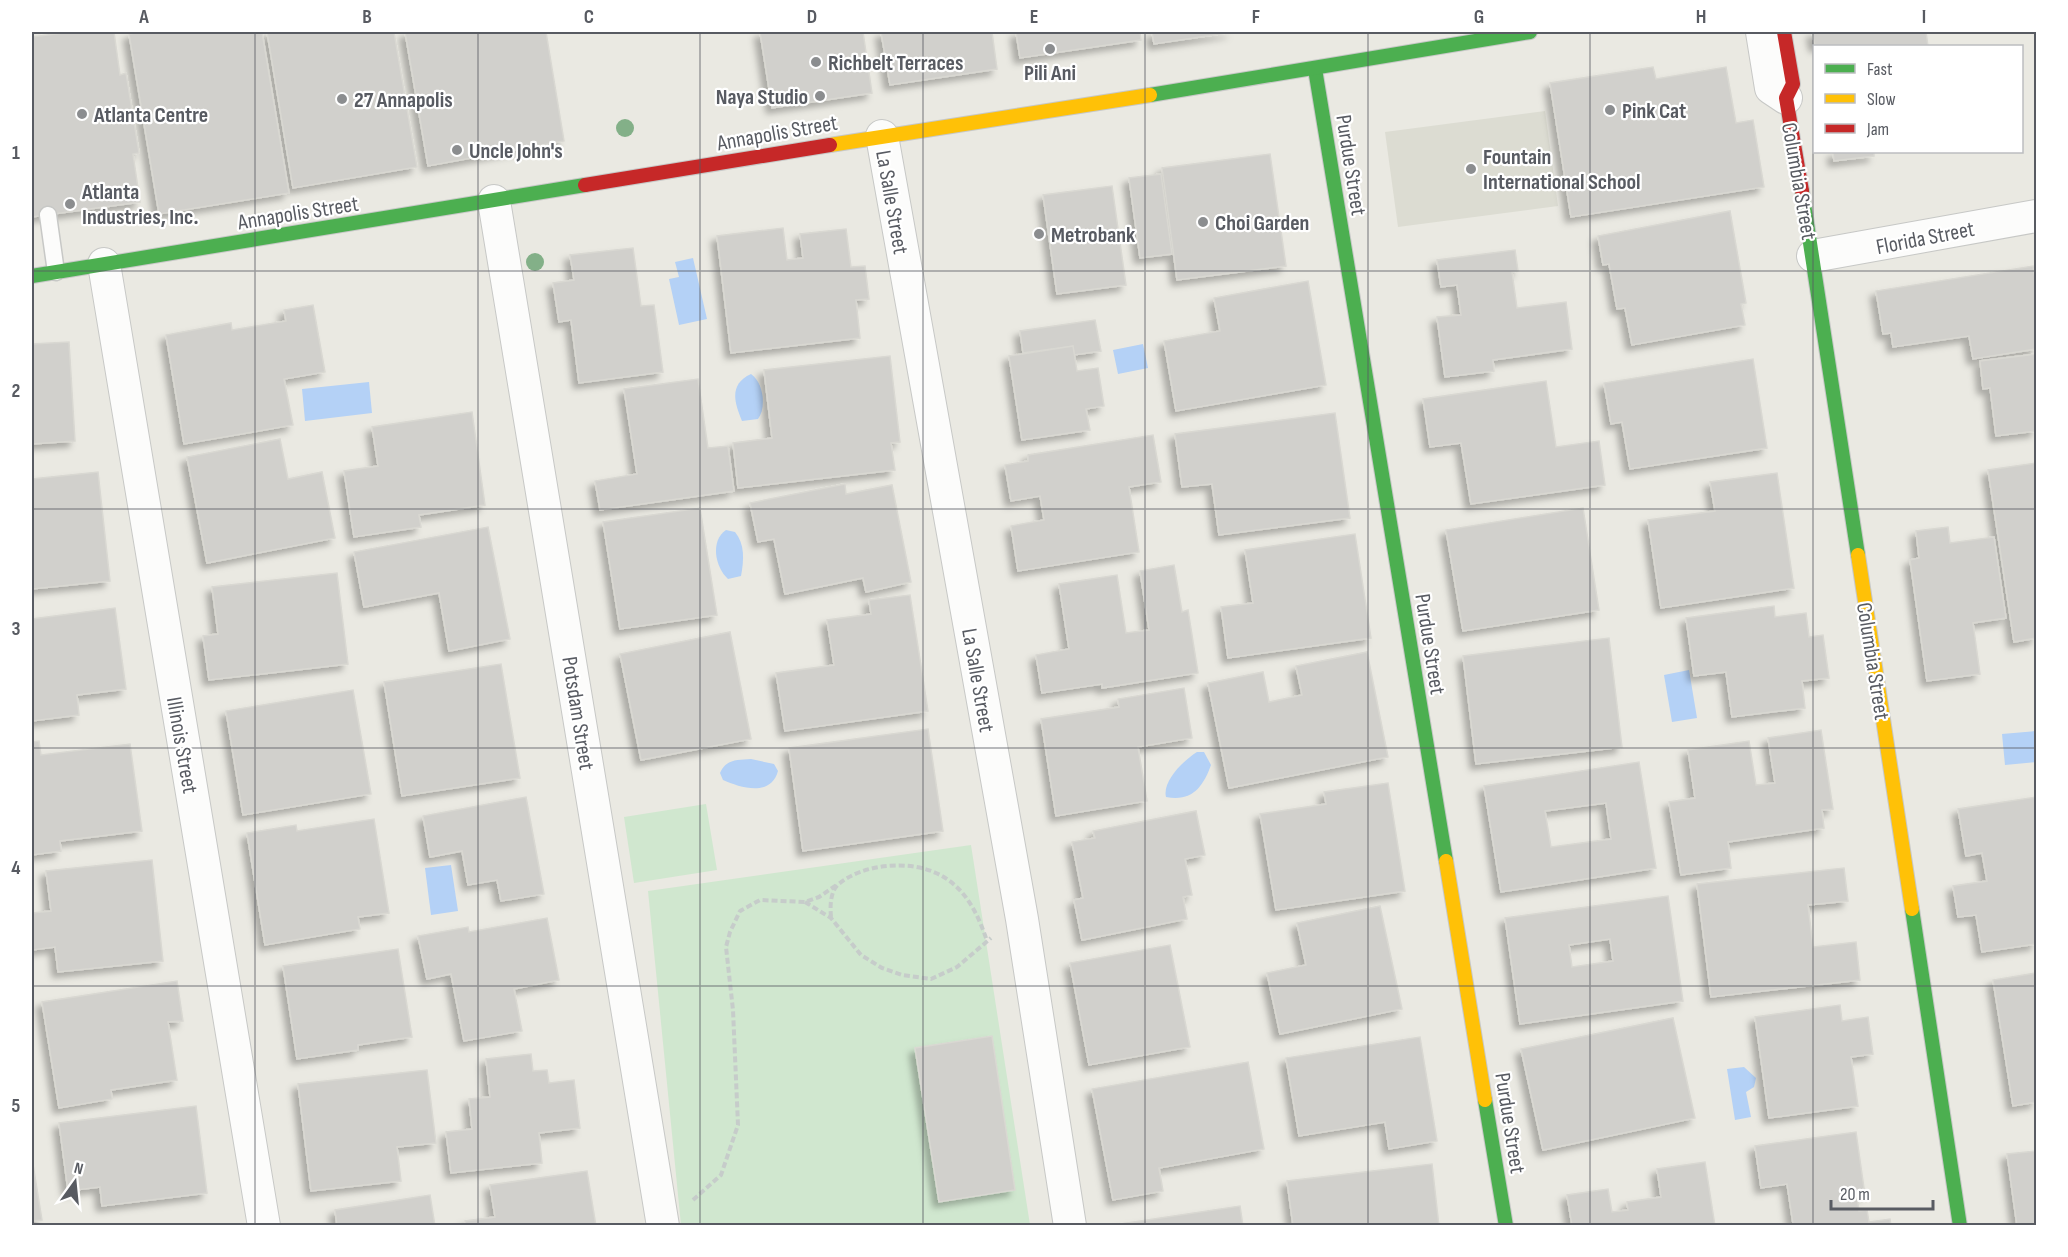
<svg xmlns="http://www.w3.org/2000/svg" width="2068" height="1257" viewBox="0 0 2068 1257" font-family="'Sofia Sans Condensed',sans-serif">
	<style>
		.education { fill: #dcdcd2 }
		.green { fill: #d0e7cf }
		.water { fill: #b4d1f6 }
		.building { fill: #d1d0cc; stroke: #d9d8d2; stroke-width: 1.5; fill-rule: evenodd; filter: url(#shadow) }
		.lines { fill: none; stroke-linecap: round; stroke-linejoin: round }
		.lane-casing { stroke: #c7c8c6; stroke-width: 19 }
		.street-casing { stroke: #c7c8c6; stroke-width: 34 }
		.fast-casing { stroke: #c7c8c7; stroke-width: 16 }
		.slow-casing { stroke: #c7c8c7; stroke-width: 16 }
		.jam-casing { stroke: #c7c8c7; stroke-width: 16 }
		.path { stroke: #c6ccca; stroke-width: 4; stroke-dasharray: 6 3; stroke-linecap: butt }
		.lane { stroke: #fcfcfb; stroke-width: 16 }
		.street { stroke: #fcfcfb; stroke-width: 32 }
		.fast { stroke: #4caf50; stroke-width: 14 }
		.slow { stroke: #ffc107; stroke-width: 14 }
		.jam { stroke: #c62828; stroke-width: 14 }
		.tree { fill: #83b088 }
		.grid { fill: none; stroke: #585b62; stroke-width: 1.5; stroke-opacity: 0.55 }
		.poi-dot { fill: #8b8d8f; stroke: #fff; stroke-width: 2 }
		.labels { text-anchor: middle; stroke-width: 4.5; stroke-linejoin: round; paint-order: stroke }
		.poi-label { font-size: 22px; font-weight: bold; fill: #585b62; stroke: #fff; text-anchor: start }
		.street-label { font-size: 22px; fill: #585b62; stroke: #fff }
		.neatline { fill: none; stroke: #585b62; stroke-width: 2 }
		.grid-label { font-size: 20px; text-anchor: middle; font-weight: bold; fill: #585b62 }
	</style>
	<defs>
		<filter id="shadow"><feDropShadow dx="-5.5" dy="5.5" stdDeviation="3" flood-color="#0004"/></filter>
	</defs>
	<rect width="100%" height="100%" fill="#eae9e2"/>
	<!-- education -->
	<path class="education" d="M1545,111L1558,206L1398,227L1385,132Z"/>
	<!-- green -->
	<g class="green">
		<path d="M706,804L717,870L634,883L624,817Z"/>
		<path d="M971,845L1030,1225H681L648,891Z"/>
	</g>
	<!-- water -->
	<g class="water">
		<path d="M693,258L707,319L679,325L669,279L679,277L675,262Z"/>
		<path d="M1143,344L1148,368L1118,374L1113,350Z"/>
		<path d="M751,374C763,382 767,407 758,419L742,421C734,402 729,384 751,374Z"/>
		<path d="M369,382L372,413L305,421L302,389Z"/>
		<path d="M726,530L735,532C745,544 744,560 741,576L728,579C715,567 710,541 726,530Z"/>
		<path d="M1689,670L1697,718L1672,722L1664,675Z"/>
		<path d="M2036,731V762L2005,765L2002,734Z"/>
		<path d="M1197,752H1204L1211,765C1203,787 1192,802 1166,797C1162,781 1184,760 1197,752Z"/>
		<path d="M751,759L774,764L778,771C771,797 741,788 723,780L720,773C726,759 737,760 751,759Z"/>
		<path d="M451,865L458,911L431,915L425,868Z"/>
		<path d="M1744,1067L1756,1078L1754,1087L1746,1092L1751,1117L1735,1120L1727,1069Z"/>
	</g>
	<!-- building -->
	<g class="building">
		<path d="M71,32H114L120,75L126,73L139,153L133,154L140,202L32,217V37Z"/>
		<path d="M142,32H262L289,193L159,214L129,34Z"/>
		<path d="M267,32H394L417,167L293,188Z"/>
		<path d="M405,32H546L564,141L428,166Z"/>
		<path d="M760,32H863L872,93L772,108Z"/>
		<path d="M881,32H992L997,69L890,85Z"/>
		<path d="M1016,32H1140L1141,40L1020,58Z"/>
		<path d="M1152,32H1233L1154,44Z"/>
		<path d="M1812,32H1926L1928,46H1815Z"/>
		<path d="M1653,67L1656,79L1726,67L1736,123L1753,120L1764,187L1571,217L1550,83Z"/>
		<path d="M1833,152H1874V156L1834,161Z"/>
		<path d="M1270,154L1286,266L1177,280L1162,168Z"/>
		<path d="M1161,174L1172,254L1140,258L1129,178Z"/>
		<path d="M1112,186L1126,285L1057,294L1043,195Z"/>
		<path d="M1730,211L1746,303L1741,304L1745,325L1632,345L1625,308L1617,309L1609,264L1603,265L1598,236Z"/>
		<path d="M783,228L787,260L803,258L800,234L846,229L851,267L865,266L869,299L856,300L860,338L731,353L717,236Z"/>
		<path d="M633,248L641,306L654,305L663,372L579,383L571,320L559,322L553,283L574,280L570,255Z"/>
		<path d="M1515,250L1518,271L1512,272L1517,308L1566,302L1572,349L1493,360L1494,371L1445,377L1437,317L1461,315L1457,285L1441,287L1437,260Z"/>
		<path d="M2033,266L2036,285V349L1973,359L1969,336L1893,347L1891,333L1883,334L1876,291Z"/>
		<path d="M1308,281L1326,385L1176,411L1164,341L1220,331L1214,298Z"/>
		<path d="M313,305L325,372L284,379L293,425L184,444L166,335L231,323L232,330L286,321L284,310Z"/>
		<path d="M1095,320L1101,351L1074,355L1073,346L1023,353L1020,331Z"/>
		<path d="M69,342L75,441L32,444V344Z"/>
		<path d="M1073,346L1077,371L1098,368L1104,406L1086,409L1090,430L1022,440L1009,356Z"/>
		<path d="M2036,354V431L1996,436L1990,388L1983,389L1980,361Z"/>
		<path d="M890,356L900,442L891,443L895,470L738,488L733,443L772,438L764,370Z"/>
		<path d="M1753,359L1767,448L1630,469L1622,422L1611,424L1604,383Z"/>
		<path d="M698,379L708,448L728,446L734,491L600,510L595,481L637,474L624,389Z"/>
		<path d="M1546,381L1556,447L1599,441L1605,485L1471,504L1461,443L1430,447L1423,399Z"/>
		<path d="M472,412L485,505L419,515L421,527L354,537L344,471L378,466L372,427Z"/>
		<path d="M1335,413L1350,518L1219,535L1212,484L1182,487L1175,434Z"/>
		<path d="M1153,435L1161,482L1129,487L1139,552L1018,571L1011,526L1044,520L1040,496L1011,501L1005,465L1028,461V455Z"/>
		<path d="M280,439L288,479L322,472L335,538L207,563L187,457Z"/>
		<path d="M2036,463V638L2014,642L1988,470Z"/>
		<path d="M98,472L110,581L32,589V479Z"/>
		<path d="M1777,473L1794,588L1661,608L1648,520L1715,511L1710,482Z"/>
		<path d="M845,484L846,494L892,485L911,582L866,592L863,578L785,594L774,539L758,542L750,503Z"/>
		<path d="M700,508L717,615L620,629L603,522Z"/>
		<path d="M1583,508L1599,610L1463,631L1446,530Z"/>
		<path d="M488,527L510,639L449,651L439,593L364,607L354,552Z"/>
		<path d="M1948,527L1950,543L1994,537L2006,618L1973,623L1980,674L1927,681L1910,560L1919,558L1916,531Z"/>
		<path d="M1355,534L1371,638L1228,658L1221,607L1253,603L1245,550Z"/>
		<path d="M1174,565L1182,612L1188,610L1198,673L1102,688V684L1042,693L1036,655L1069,649L1059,584L1117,575L1126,633L1149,630L1140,571Z"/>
		<path d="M337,573L348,664L209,680L203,636L218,634L212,587Z"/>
		<path d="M910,595L928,711L785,731L776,673L834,665L827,620L871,614L869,600Z"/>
		<path d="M1774,606L1775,617L1806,613L1809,637L1823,635L1829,678L1802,681L1805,708L1732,717L1726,672L1694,676L1686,618Z"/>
		<path d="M115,608L126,689L77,695L79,715L32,721V619Z"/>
		<path d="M730,632L751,739L641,760L620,654Z"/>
		<path d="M1609,638L1622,747L1476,764L1463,656Z"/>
		<path d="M1367,652L1388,757L1229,788L1208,683L1263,672L1269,702L1302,695L1296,666Z"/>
		<path d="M501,664L520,778L402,796L384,682Z"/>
		<path d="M1184,688L1192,738L1138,747L1147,801L1056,816L1041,719L1119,707L1118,699Z"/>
		<path d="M353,690L371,794L243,815L226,711Z"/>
		<path d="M928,729L943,831L803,851L789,748Z"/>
		<path d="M1821,730L1833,809L1822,810L1824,828L1728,842L1731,868L1681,875L1669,802L1695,798L1688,750L1749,741L1756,785L1775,783L1768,738Z"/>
		<path d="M39,741L41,755L130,744L142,831L60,841L61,851L32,855V742Z"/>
		<path d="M1639,762L1656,868L1501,892L1484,786ZM1606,803L1611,839L1551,847L1545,811Z"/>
		<path d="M1388,783L1405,891L1276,910L1260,814L1326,804L1324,792Z"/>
		<path d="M526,797L544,894L501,901L497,880L468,885L462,851L430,857L423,816Z"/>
		<path d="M2036,797V944L1982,952L1976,915L1958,917L1953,886L1987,881L1982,853L1966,856L1958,809Z"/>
		<path d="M1196,811L1205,855L1185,859L1192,895L1183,897L1187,919L1082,940L1074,900L1083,898L1072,842L1095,838L1093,831Z"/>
		<path d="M374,819L389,913L358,917L360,929L265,945L247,833L296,825L297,831Z"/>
		<path d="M152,860L163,961L58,972L55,947L32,950V913L51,911L46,871Z"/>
		<path d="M1844,868L1848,901L1808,905L1813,947L1856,942L1860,980L1711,997L1697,884Z"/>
		<path d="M1668,896L1683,1001L1520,1024L1505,918ZM1610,939L1613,961L1572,967L1569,945Z"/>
		<path d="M1380,906L1402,1009L1280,1034L1267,973L1306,965L1297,923Z"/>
		<path d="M547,918L559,980L514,989L522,1031L464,1041L451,974L427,979L418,936L468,927L469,932Z"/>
		<path d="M1170,945L1190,1047L1089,1065L1070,963Z"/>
		<path d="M398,949L412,1037L358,1045V1050L297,1059L283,966Z"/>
		<path d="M2036,973V1102L2013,1106L1993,980Z"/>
		<path d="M177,981L183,1021L168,1022L177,1080L111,1090L112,1099L59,1108L42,1002Z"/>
		<path d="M1840,1005L1842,1021L1868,1017L1873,1054L1851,1057L1858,1106L1769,1118L1755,1017Z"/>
		<path d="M1673,1018L1695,1118L1543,1150L1521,1049Z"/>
		<path d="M992,1036L1015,1190L939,1202L915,1048Z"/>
		<path d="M1420,1037L1437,1141L1389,1149L1385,1122L1299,1136L1286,1058Z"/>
		<path d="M531,1054L533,1071L547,1070L549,1083L574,1080L580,1128L539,1133L542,1163L451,1173L446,1132L472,1129L469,1099L490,1097L486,1059Z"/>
		<path d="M1248,1062L1264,1149L1159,1168L1163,1191L1113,1200L1092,1089Z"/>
		<path d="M427,1070L436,1143L397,1147L401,1181L311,1191L298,1084Z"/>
		<path d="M196,1106L207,1193L102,1206L100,1187L68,1191L59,1123Z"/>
		<path d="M1856,1132L1865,1195L1857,1196L1859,1211L1867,1210L1869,1222L1890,1219L1891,1226H1780L1793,1224L1787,1184L1761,1188L1755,1146Z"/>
		<path d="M2036,1151V1226H2017L2007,1154Z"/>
		<path d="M32,1158L42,1220L32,1221Z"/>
		<path d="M1705,1162L1715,1226H1572L1567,1195L1608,1189L1612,1212L1628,1210L1627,1202L1661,1197L1657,1169Z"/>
		<path d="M1432,1164L1439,1226H1293L1287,1181Z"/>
		<path d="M587,1171L596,1226H466L465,1221L495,1217L490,1185Z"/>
		<path d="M430,1195L435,1226H337L335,1210Z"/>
		<path d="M1240,1206L1243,1226L1120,1224Z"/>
	</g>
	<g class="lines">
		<defs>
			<path id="lane" d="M48,215L56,272"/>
			<g id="street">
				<path d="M1762,32L1771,88L1786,98"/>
				<path d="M882,136L1022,919L1070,1226"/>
				<path d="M494,201L663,1226"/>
				<path d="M1813,256L2036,216"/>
				<path d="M104,264L264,1226"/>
			</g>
			<g id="fast">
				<path d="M1315,69L1446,861"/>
				<path d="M1150,95L1530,32"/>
				<path d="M1802,191L1858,555"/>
				<path d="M32,276L585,185"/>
				<path d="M1912,909L1960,1226"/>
				<path d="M1485,1100L1506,1226"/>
			</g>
			<g id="slow">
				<path d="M830,145L1150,95"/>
				<path d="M1858,555L1912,909"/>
				<path d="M1446,861L1485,1100"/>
			</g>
			<g id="jam">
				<path d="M1784,32L1793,84L1786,98L1802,191"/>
				<path d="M585,185L830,145"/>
			</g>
		</defs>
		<!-- lane casing -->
		<use href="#lane" class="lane-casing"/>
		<!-- street casing -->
		<use href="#street" class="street-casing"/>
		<!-- fast casing -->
		<use href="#fast" class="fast-casing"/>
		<!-- slow casing -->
		<use href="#slow" class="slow-casing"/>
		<!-- jam casing -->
		<use href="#jam" class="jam-casing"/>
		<!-- path -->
		<g class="path">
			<path d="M805,902L831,918L861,955L882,968L902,975L931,979L957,967L991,938"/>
			<path d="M831,917C830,906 830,890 840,883C864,864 908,860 936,873C965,886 978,914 987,941"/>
			<path d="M693,1200L721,1175L738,1125L733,1010L726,947L730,932L740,911L760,900L805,902L819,897L838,884"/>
		</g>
		<!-- lane -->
		<use href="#lane" class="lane"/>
		<!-- street -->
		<use href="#street" class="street"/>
		<!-- fast -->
		<use href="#fast" class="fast"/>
		<!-- slow -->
		<use href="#slow" class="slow"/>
		<!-- jam -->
		<use href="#jam" class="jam"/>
	</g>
	<!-- trees -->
	<g class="tree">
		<circle cx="625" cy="128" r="9"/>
		<circle cx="535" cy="262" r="9"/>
	</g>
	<!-- grid -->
	<path class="grid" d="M255,32V1226M478,32V1226M700,32V1226M923,32V1226M1145,32V1226M1368,32V1226M1590,32V1226M1813,32V1226M32,271H2036M32,509H2036M32,748H2036M32,986H2036"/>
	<!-- markers -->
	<g class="poi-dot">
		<circle cx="1050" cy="49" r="6"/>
		<circle cx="816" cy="62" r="6"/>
		<circle cx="820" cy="96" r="6"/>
		<circle cx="342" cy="99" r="6"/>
		<circle cx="1610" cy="110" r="6"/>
		<circle cx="82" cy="114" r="6"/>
		<circle cx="457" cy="150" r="6"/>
		<circle cx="1471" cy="169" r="6"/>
		<circle cx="70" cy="204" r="6"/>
		<circle cx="1203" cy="222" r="6"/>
		<circle cx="1039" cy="234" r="6"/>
	</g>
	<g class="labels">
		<!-- poi labels -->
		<g class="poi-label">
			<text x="828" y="70">Richbelt Terraces</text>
			<text x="1050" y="80" text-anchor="middle">Pili Ani</text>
			<text x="808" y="104" text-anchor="end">Naya Studio</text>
			<text x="354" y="107">27 Annapolis</text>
			<text x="1622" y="118">Pink Cat</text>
			<text x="94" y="122">Atlanta Centre</text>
			<text x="469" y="158">Uncle John's</text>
			<text x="1483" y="164">Fountain<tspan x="1483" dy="25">International School</tspan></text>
			<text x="82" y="199">Atlanta<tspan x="82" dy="25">Industries, Inc.</tspan></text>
			<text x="1215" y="230">Choi Garden</text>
			<text x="1051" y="242">Metrobank</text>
		</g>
		<!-- street labels -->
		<g class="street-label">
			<text transform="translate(777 132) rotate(-10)" y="8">Annapolis Street</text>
			<text transform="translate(1352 165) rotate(81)" y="8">Purdue Street</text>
			<text transform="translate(1800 181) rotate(80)" y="8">Columbia Street</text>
			<text transform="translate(893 202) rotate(80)" y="8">La Salle Street</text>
			<text transform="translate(298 212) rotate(-9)" y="8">Annapolis Street</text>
			<text transform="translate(1925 237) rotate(-11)" y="8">Florida Street</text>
			<text transform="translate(1431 644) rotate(81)" y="8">Purdue Street</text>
			<text transform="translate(1874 661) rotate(81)" y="8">Columbia Street</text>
			<text transform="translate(979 680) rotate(80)" y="8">La Salle Street</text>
			<text transform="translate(579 713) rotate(81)" y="8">Potsdam Street</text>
			<text transform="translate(183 745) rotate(80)" y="8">Illinois Street</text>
			<text transform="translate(1511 1123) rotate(81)" y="8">Purdue Street</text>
		</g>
	</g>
	<!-- border -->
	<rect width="2068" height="1257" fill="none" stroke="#ffffff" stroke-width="66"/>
	<!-- legend -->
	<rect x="1813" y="45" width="210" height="108" fill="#ffffff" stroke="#bcbdc0" stroke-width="1.5"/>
	<rect x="1825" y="64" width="30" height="9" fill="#4caf50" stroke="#bcbdc0" stroke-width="1.5"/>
	<text x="1867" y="75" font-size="18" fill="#585b62">Fast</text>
	<rect x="1825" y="94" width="30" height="9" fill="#ffc107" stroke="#bcbdc0" stroke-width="1.5"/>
	<text x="1867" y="105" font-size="18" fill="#585b62">Slow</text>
	<rect x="1825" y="124" width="30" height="9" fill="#c62828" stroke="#bcbdc0" stroke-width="1.5"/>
	<text x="1867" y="135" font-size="18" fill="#585b62">Jam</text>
	<!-- north arrow -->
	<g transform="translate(75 1182) rotate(15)" stroke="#ffffff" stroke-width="4.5" paint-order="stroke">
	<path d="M0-4.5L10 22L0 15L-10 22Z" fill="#585b62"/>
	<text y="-9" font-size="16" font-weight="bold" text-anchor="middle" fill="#585b62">N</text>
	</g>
	<!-- scale -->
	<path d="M1831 1200v9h102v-9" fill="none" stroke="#585b62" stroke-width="3"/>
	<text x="1840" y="1200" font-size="18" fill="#585b62" stroke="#ffffff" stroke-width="4.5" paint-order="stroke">20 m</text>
	<rect x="33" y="33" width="2002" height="1191" class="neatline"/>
	<g class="grid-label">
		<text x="144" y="23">A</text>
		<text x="367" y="23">B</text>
		<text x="589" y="23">C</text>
		<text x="812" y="23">D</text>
		<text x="1034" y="23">E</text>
		<text x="1256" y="23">F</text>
		<text x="1479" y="23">G</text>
		<text x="1701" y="23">H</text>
		<text x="1924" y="23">I</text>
		<text x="16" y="159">1</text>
		<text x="16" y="397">2</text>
		<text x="16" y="635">3</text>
		<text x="16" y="874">4</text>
		<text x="16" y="1112">5</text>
	</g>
</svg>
